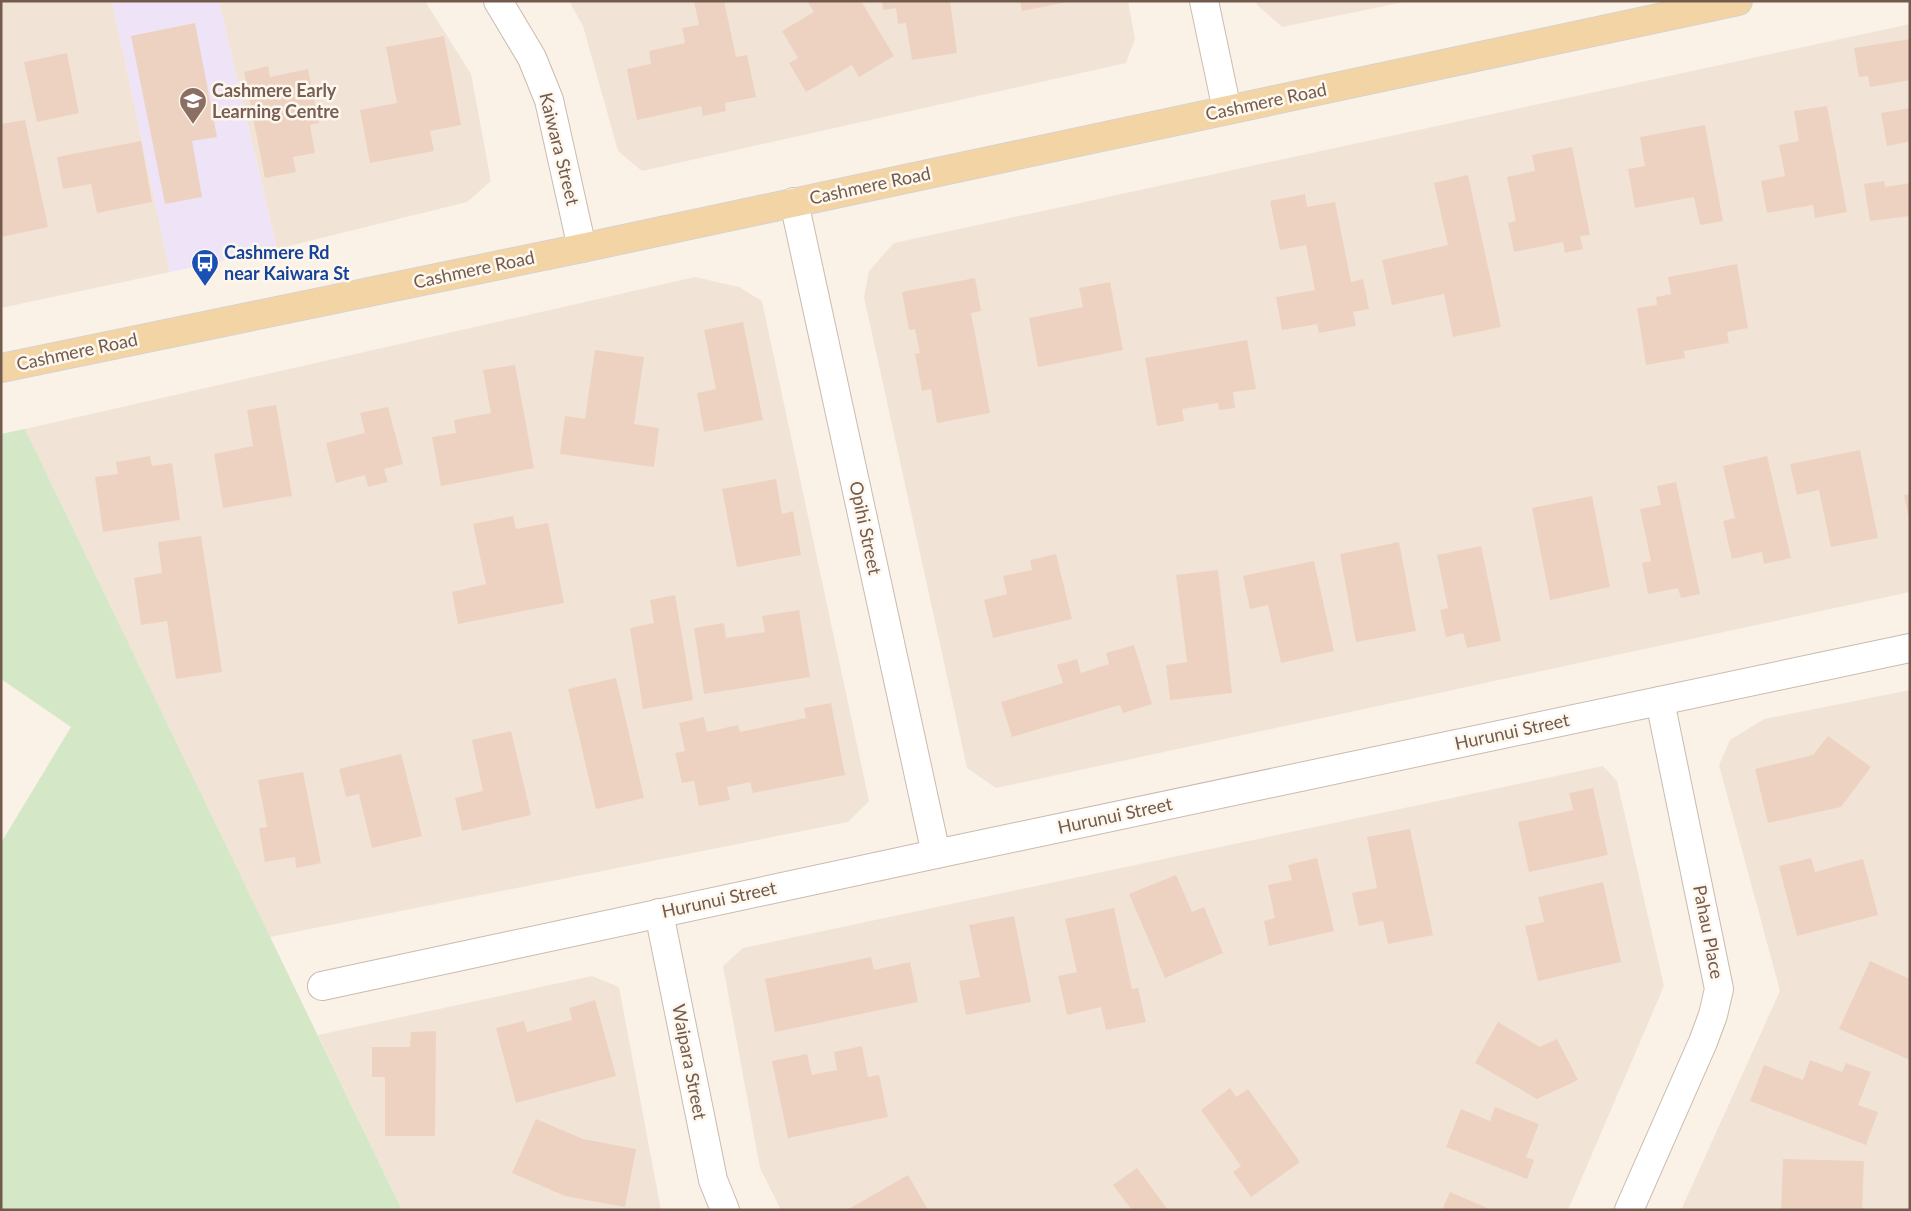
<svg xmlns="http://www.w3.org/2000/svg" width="1911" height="1211" viewBox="0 0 1911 1211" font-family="Lato,sans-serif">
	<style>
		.residential { fill: #f1e4d6 }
		.education { fill: #efe3f7 }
		.green { fill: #d4e7c6 }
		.building { fill: #edd2c1 }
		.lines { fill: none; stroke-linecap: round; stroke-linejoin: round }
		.minor-casing { stroke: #cbbaae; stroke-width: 30 }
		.major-casing { stroke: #d8d1cd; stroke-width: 30 }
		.minor { stroke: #fff; stroke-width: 28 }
		.major { stroke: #f3d5a5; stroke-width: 28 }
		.labels { text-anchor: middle; stroke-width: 5; stroke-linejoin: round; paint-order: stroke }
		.education-label { font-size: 18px; font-weight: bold; fill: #785e54; stroke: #fdf7ed; text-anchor: start }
		.street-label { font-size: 18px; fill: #725a4d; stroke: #fdf7ed }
		.transit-label { font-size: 18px; font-weight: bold; fill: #164399; stroke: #fdf7ed; text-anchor: start }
	</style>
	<rect width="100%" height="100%" fill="#faf2e7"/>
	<!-- residential -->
	<g class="residential">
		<path d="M1,1H112L170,272L1,308Z"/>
		<path d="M219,1H425L471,74L491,181L467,202L277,249Z"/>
		<path d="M569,1H1128L1135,39L1126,63L642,171L618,151L583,26Z"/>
		<path d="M1256,1H1409L1282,27L1257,5Z"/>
		<path d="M1910,24V592L996,788L967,768L864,297L869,271L894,243Z"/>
		<path d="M695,277L739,287L762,301L869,801L848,822L270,937L25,429Z"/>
		<path d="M1910,690V1210H1681L1780,991L1719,765L1730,740L1764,719Z"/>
		<path d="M1603,766L1617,781L1664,986L1568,1210H781L760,1168L723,966L743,948Z"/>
		<path d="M592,976L619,987L661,1210H402L318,1035Z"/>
	</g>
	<!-- education -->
	<path class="education" d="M112,1H219L277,249L170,272Z"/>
	<!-- green -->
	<path class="green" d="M25,429L402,1210H1V843L71,727L1,679V434Z"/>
	<!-- building -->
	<g class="building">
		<path d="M694,1H724L736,57L747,55L756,97L725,103L726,111L703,116L701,106L637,120L627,69L651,64L649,51L685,43L682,28L699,25Z"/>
		<path d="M807,1H861L894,56L859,77L852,65L806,92L789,63L798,58L782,31L814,12Z"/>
		<path d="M882,1H950L957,53L912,60L906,23L898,24L896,8L883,10Z"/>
		<path d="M1020,1H1067V2L1022,11Z"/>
		<path d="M195,23L217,137L192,141L202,197L165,204L131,36Z"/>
		<path d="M444,36L461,125L430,131L434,151L370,163L360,110L397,103L386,47Z"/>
		<path d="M1910,39V80L1870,87L1868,76L1859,77L1854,48Z"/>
		<path d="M67,53L79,113L37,122L24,62Z"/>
		<path d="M268,66L270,77L308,69L319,123L310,125L315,153L293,157L296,172L265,178L244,72Z"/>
		<path d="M1827,106L1847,212L1815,218L1813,205L1767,213L1761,181L1785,176L1779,145L1799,141L1794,111Z"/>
		<path d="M1910,108V146L1908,142L1887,146L1881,113Z"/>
		<path d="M25,120L48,227L1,237V124Z"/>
		<path d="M1705,125L1723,221L1700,225L1694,197L1635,208L1628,169L1645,166L1640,137Z"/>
		<path d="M141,141L152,202L97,213L91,184L63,189L57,157Z"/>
		<path d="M1572,147L1590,235L1580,236L1583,249L1565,253L1563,242L1514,252L1508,223L1516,221L1507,177L1535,171L1532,155Z"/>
		<path d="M1468,175L1501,327L1453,337L1444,294L1392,305L1382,260L1448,245L1434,183Z"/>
		<path d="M1884,181L1885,187L1910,183V216L1870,221L1864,184Z"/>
		<path d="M1305,194L1307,207L1335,202L1351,282L1363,279L1369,309L1353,312L1356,326L1319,333L1317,324L1282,330L1276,297L1315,290L1306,245L1280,250L1270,201Z"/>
		<path d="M1737,264L1748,328L1727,332L1729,343L1684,351L1685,358L1646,365L1637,308L1657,305L1656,297L1671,294L1668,277Z"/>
		<path d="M975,278L981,311L971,313L990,413L937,423L931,389L922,391L915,354L920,353L915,329L909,330L902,292Z"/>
		<path d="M1110,282L1123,350L1038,367L1029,318L1083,307L1079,288Z"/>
		<path d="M743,322L763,420L704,432L697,393L716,389L704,330Z"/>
		<path d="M1247,340L1256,389L1233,392L1235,408L1219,410L1218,403L1182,409L1184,421L1157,426L1145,358Z"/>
		<path d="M595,350L644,357L634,424L659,428L654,467L560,454L565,416L585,419Z"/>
		<path d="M515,365L534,468L441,486L432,437L456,433L454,420L491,413L483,370Z"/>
		<path d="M276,405L292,496L223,508L214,454L253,446L247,410Z"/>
		<path d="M388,407L403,464L384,469L388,482L368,487L365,475L336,483L326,443L365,433L360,413Z"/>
		<path d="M1860,450L1878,538L1831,547L1819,490L1797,495L1790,464Z"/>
		<path d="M150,456L152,466L172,463L180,520L103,532L95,477L118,474L116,462Z"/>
		<path d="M1767,456L1791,558L1764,564L1762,552L1732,559L1723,521L1735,518L1723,466Z"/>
		<path d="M776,479L782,514L793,511L801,555L737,567L722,489Z"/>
		<path d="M1676,482L1700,594L1681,598L1678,588L1648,594L1642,563L1651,561L1640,509L1661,505L1657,486Z"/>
		<path d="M1910,494V519H1909L1904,495Z"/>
		<path d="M1592,496L1610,587L1550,600L1532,508Z"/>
		<path d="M513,516L516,529L548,523L564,603L458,624L452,592L486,584L473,524Z"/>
		<path d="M201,536L222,672L176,679L167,621L141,625L134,578L162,573L158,542Z"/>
		<path d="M1399,542L1416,631L1356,642L1340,554Z"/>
		<path d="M1481,546L1501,641L1467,648L1463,633L1446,637L1440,610L1448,608L1437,555Z"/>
		<path d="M1056,554L1072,619L993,638L984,600L1007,594L1003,576L1032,570L1030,560Z"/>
		<path d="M1314,561L1334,651L1281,663L1268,605L1250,609L1243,576Z"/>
		<path d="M1218,570L1232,693L1170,700L1166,665L1187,662L1176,575Z"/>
		<path d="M675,595L693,700L643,709L630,628L654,623L650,600Z"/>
		<path d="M799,610L810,677L704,694L694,628L724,623L726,638L765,632L762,616Z"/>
		<path d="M1134,645L1152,704L1123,713L1120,705L1012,737L1001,702L1063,683L1057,665L1077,659L1081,673L1109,664L1106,653Z"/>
		<path d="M616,678L644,798L596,809L568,689Z"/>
		<path d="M831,703L845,775L753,793L750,782L727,787L730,800L699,806L694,781L682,783L675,753L685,751L679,723L704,717L707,732L738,725L740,732L806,718L804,708Z"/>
		<path d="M511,731L531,815L462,831L455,798L483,791L472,740Z"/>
		<path d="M1828,736L1871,767L1841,807L1768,823L1755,769L1813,755Z"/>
		<path d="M401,754L422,836L372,848L359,794L346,797L339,769Z"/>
		<path d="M303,772L321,863L296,868L295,857L265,862L259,828L267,827L258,780Z"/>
		<path d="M1593,788L1608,855L1529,872L1518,822L1573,810L1569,793Z"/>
		<path d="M1410,829L1433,935L1388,944L1383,921L1359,926L1352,893L1377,888L1367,837Z"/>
		<path d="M1317,858L1334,931L1269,946L1264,921L1275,918L1268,885L1292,880L1288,865Z"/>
		<path d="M1811,858L1815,872L1863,859L1878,915L1797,936L1779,866Z"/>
		<path d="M1176,875L1192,912L1204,907L1223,953L1165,978L1129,894Z"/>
		<path d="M1603,882L1621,962L1538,981L1525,926L1544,922L1538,897Z"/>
		<path d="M1114,908L1132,989L1138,988L1146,1022L1106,1030L1101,1007L1067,1015L1058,976L1077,972L1065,919Z"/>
		<path d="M1014,916L1031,1002L966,1015L959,981L980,977L969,925Z"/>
		<path d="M871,957L874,970L910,962L918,1002L775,1032L765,979Z"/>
		<path d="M1870,961L1910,979V1060L1839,1029Z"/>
		<path d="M595,1000L616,1076L516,1103L496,1028L524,1021L527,1032L572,1020L569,1008Z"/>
		<path d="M1498,1022L1540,1047L1557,1039L1578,1080L1537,1099L1475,1063Z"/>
		<path d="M436,1031L435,1136H385V1077H372V1047H410L411,1032Z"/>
		<path d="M862,1046L868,1077L879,1075L888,1117L788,1138L772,1061L807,1054L812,1075L837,1070L834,1052Z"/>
		<path d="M1810,1060L1842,1072L1846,1063L1871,1072L1858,1105L1878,1112L1866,1145L1750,1101L1764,1065L1803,1080Z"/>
		<path d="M1230,1088L1236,1097L1248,1089L1300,1162L1251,1197L1233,1172L1241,1166L1201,1110Z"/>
		<path d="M1495,1107L1539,1124L1526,1157L1534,1160L1527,1179L1446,1147L1461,1109L1490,1121Z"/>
		<path d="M536,1119L583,1139L636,1149L625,1207L565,1196L512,1173Z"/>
		<path d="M1783,1159L1864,1161L1862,1210H1781Z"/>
		<path d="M1137,1168L1168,1210H1132L1113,1185Z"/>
		<path d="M908,1175L928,1210H847Z"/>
		<path d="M1450,1192L1487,1208L1486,1210H1442Z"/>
	</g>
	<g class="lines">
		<defs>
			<g id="minor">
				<path d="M498,1L532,58L549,100L582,248"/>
				<path d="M1204,1L1227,110"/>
				<path d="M794,202L936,854"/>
				<path d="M659,913L708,1155L713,1180L725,1210"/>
				<path d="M322,986L936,854L1910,648"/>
				<path d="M1629,1210L1703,1042L1713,1015L1719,989L1660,701"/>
			</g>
			<path id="major" d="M1,368L582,248L1738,1"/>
		</defs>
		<!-- minor casing -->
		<use href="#minor" class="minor-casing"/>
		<!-- major casing -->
		<use href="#major" class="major-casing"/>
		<!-- minor -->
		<use href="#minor" class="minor"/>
		<!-- major -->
		<use href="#major" class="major"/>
	</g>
	<!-- icons -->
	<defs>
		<symbol id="school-pin" viewBox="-11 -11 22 30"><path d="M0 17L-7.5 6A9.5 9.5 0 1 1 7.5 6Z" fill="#8d6e63" stroke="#fdf7ed"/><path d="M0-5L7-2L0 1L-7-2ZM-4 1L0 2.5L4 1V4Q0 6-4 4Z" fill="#fff"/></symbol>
		<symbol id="bus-pin" viewBox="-11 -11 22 30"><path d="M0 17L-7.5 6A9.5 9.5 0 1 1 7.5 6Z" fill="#1a4fb4" stroke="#fdf7ed"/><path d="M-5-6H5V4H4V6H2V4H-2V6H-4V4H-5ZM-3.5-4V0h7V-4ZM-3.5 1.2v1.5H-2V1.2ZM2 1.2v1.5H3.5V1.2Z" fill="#fff"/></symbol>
	</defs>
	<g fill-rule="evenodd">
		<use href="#school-pin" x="177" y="85" width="32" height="43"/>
		<use href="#bus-pin" x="189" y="247" width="32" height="43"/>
	</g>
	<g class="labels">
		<!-- education labels -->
		<g class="education-label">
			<text x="212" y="97">Cashmere Early<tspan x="212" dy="21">Learning Centre</tspan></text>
		</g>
		<!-- street labels -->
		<g class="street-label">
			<text transform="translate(1266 102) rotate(-12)" y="6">Cashmere Road</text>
			<text transform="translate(559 149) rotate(76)" y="6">Kaiwara Street</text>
			<text transform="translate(870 186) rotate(-12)" y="6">Cashmere Road</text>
			<text transform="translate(474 270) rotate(-12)" y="6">Cashmere Road</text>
			<text transform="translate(77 352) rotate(-12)" y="6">Cashmere Road</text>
			<text transform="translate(865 528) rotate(78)" y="6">Opihi Street</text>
			<text transform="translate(1512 732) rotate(-12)" y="6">Hurunui Street</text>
			<text transform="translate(1115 816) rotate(-12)" y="6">Hurunui Street</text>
			<text transform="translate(719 900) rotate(-12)" y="6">Hurunui Street</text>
			<text transform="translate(1708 932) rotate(79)" y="6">Pahau Place</text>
			<text transform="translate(689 1062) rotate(79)" y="6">Waipara Street</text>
		</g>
		<!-- transit labels -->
		<g class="transit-label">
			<text x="224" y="259">Cashmere Rd<tspan x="224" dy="21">near Kaiwara St</tspan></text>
		</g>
	</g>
	<!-- border -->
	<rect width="1911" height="1211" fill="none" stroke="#725a4d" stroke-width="5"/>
</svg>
